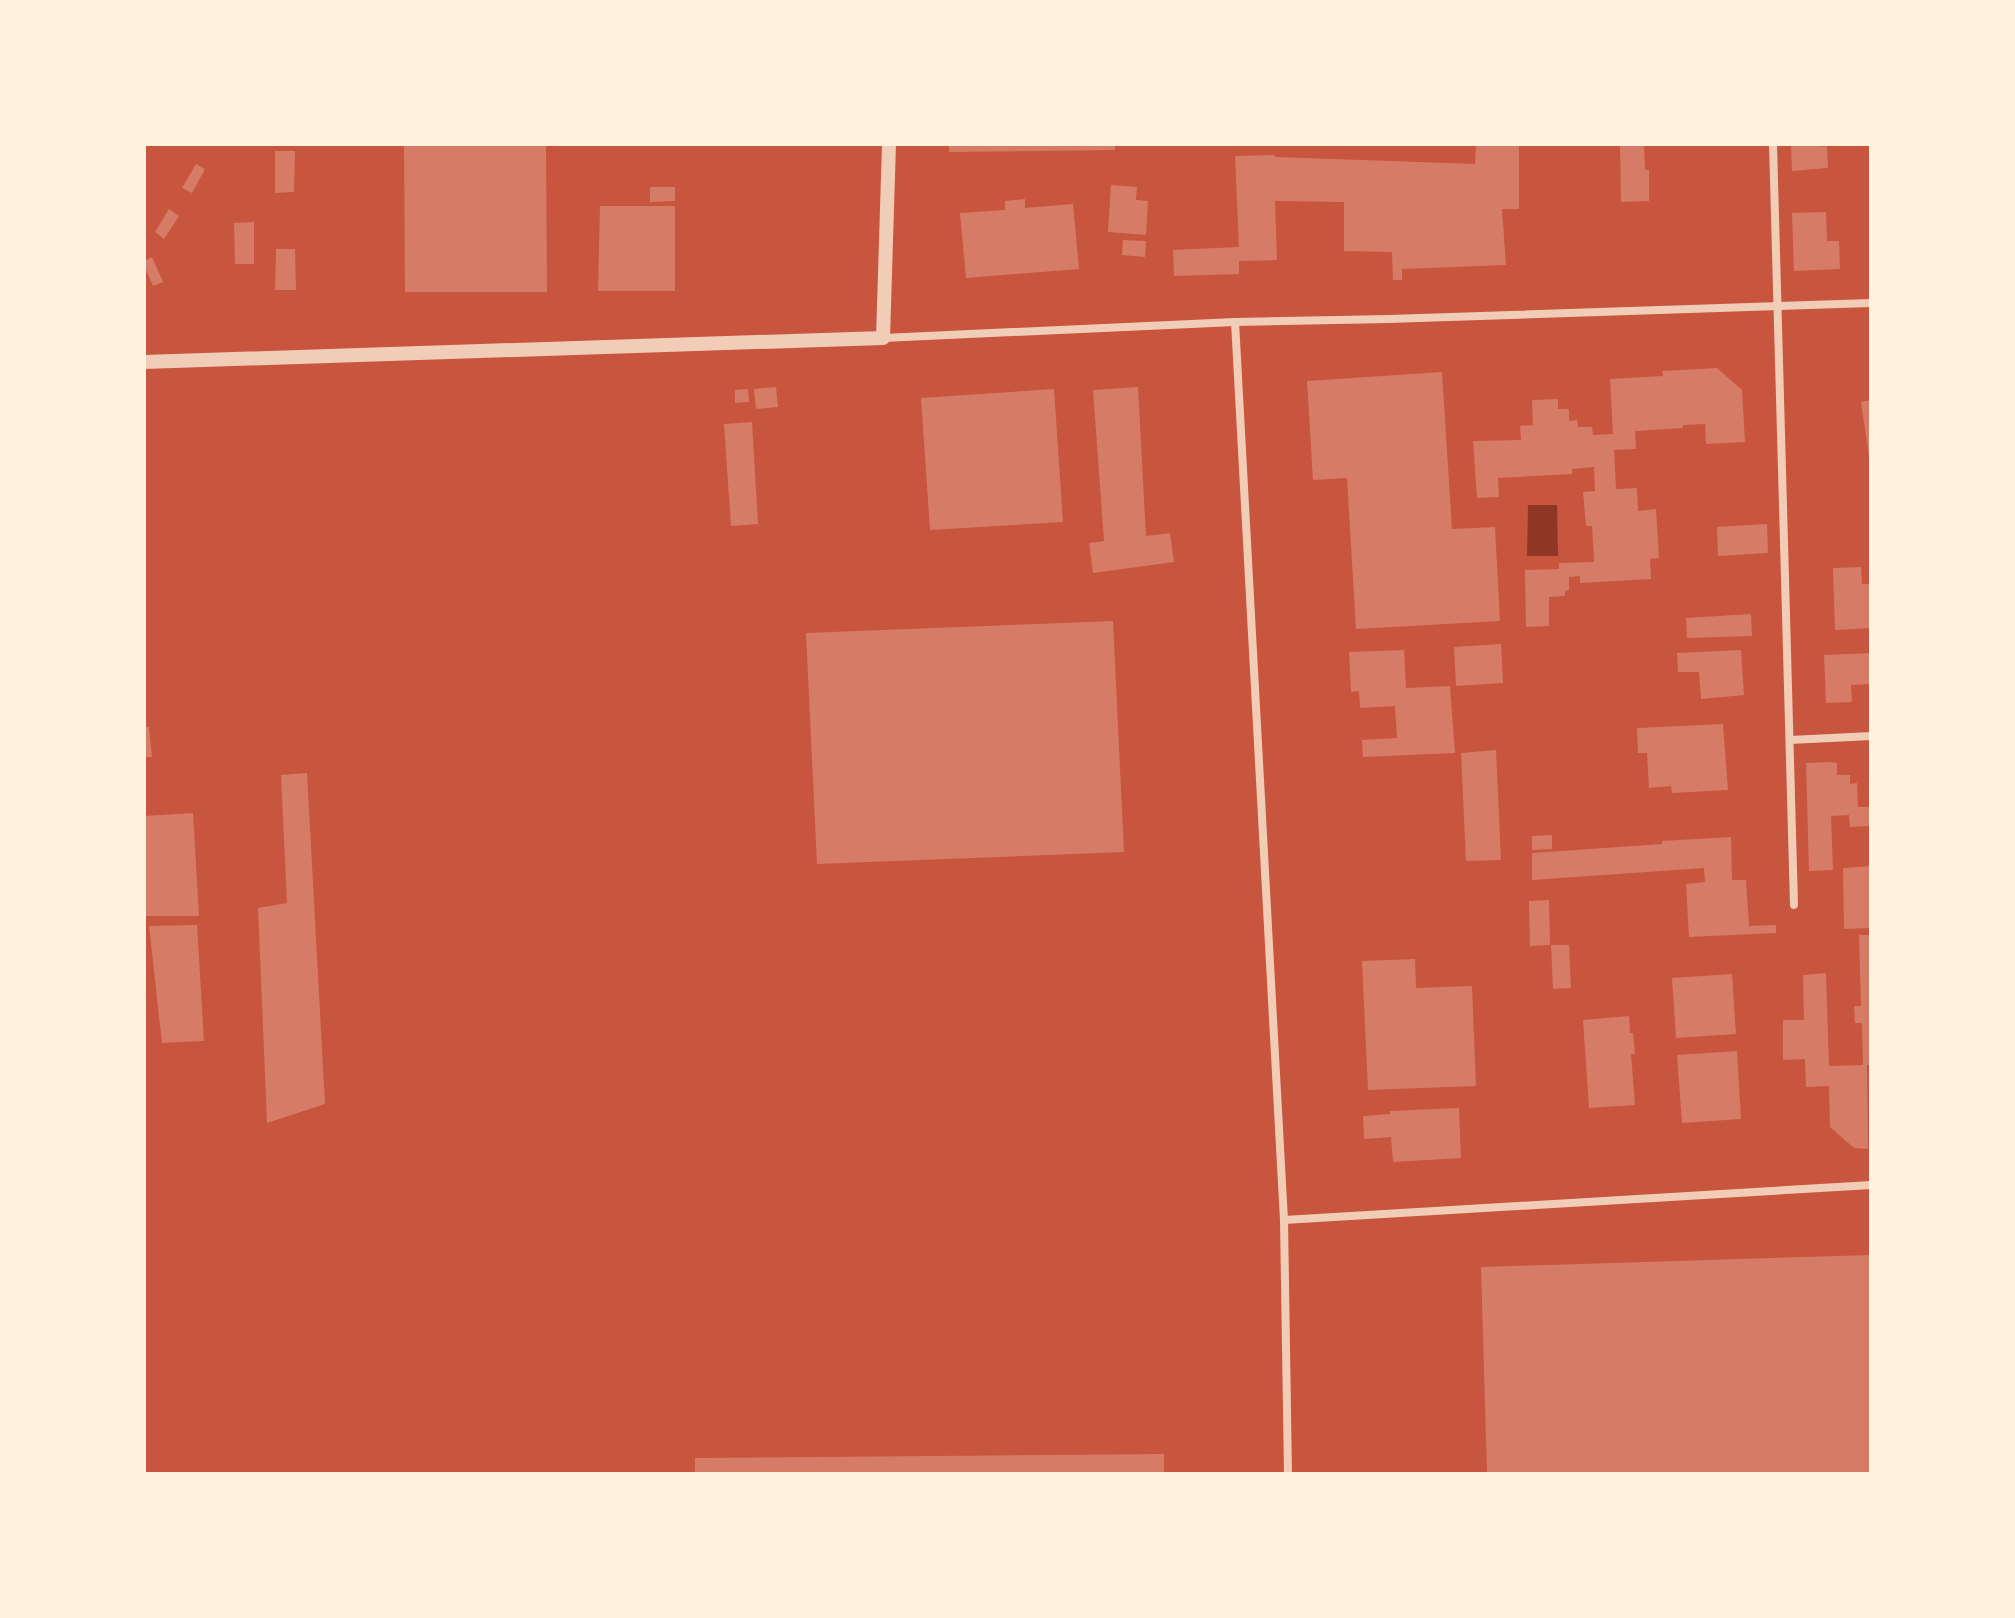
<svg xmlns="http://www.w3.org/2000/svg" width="2015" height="1618" viewBox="0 0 2015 1618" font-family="Jost,sans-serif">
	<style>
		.water { fill: #8f3625 }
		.building { fill: #d67c66 }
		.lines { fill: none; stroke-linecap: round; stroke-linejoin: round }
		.minor { stroke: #f1ccb7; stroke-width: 8 }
		.tertiary { stroke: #f1ccb7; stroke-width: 14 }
	</style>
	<rect width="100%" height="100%" fill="#c8553d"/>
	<!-- water -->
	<path class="water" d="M1528,505H1557L1558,556H1527Z"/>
	<!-- building -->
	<g class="building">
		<path d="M404,144H546L547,292H405Z"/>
		<path d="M949,144H1115V150L949,152Z"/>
		<path d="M1476,144H1519V209H1502L1506,265L1402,269V280H1393L1392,252L1344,251V202L1275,201L1277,260L1239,261V274L1174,276L1173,250L1239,247L1235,156L1273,155L1276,157L1475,164Z"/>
		<path d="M1620,144H1644L1645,170H1649V201L1621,202Z"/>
		<path d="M1791,144H1820V147L1827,146L1828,168L1792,171Z"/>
		<path d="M275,151H295L294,192L275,193Z"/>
		<path d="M196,164L205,169L192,193L182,188Z"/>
		<path d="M1111,185L1137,187L1136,200L1148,201L1146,235L1108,232Z"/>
		<path d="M650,187H675V201L650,202Z"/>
		<path d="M1025,199V208L1073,204L1079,269L966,278L960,213L1005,210V201Z"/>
		<path d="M600,206H675V291H598Z"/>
		<path d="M169,209L179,216L164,239L155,232Z"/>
		<path d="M1826,212L1827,241H1839L1840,269L1794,271L1792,213Z"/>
		<path d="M254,222V264H235L234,223Z"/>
		<path d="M1123,240L1146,241L1145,257L1122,255Z"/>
		<path d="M276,249H295L296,290H275Z"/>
		<path d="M152,257L163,282L153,286L144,265V261Z"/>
		<path d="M1717,368L1742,390L1745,442L1706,444L1705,424L1683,425V428L1635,431L1636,449L1614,450L1616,489L1637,488L1638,511L1656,509L1659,558L1650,559L1651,579L1580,583V576L1569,577V590L1565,591V596L1549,597V626L1526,627L1525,570L1559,569V563L1594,562L1592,526H1586L1583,492L1595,491L1594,467L1572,469V474L1498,478L1499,497L1477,498L1473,441L1521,440L1520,426L1533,425L1532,400L1558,399V409H1569V421L1577,420L1578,427H1592L1593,435L1613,434L1610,379L1663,376L1662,371Z"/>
		<path d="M1442,372L1452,529L1495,527L1500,621L1356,629L1347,478L1313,480L1307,381Z"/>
		<path d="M776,387L778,407L756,409L754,389Z"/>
		<path d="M1138,387L1146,536L1170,533L1174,562L1093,573L1089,543L1104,541L1093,390Z"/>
		<path d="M748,389L749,402L735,403V390Z"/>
		<path d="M1054,389L1063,522L930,530L921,398Z"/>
		<path d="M1871,400V456H1869L1861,402Z"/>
		<path d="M752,422L758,524L731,526L724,424Z"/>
		<path d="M1767,524L1768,553L1718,556L1717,527Z"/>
		<path d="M1861,567L1862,584H1871V628L1835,630L1833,568Z"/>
		<path d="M1751,614L1752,636L1687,638L1686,618Z"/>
		<path d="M1113,621L1124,852L817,864L806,633Z"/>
		<path d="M1501,644L1503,683L1456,686L1454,647Z"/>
		<path d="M1404,650L1406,688L1450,686L1455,753L1363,757L1362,740L1397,738L1395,706L1360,708L1359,691L1351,692L1349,652Z"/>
		<path d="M1741,650L1744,695L1701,699L1699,672H1678L1677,653Z"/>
		<path d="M1871,653V684L1851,685L1852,702L1826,703L1824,655Z"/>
		<path d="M1723,724L1728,790L1672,793L1671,786L1649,788L1647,753H1638L1637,728Z"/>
		<path d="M144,727H149L152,757H144Z"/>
		<path d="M1496,750L1501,860L1466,861L1461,753Z"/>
		<path d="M1831,762L1837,763V775H1850V784L1857,783L1858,807H1871V826L1850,827L1849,815L1831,816L1833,870L1809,871L1806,763Z"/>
		<path d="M307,773L325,1104L267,1123L258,908L287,903L281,775Z"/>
		<path d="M193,813L199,916H144V816Z"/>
		<path d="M1552,835V849L1532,850V836Z"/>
		<path d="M1731,837L1732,880H1746L1749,926L1776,925V933L1689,937L1686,884L1705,882L1704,868L1532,880V853L1662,844V841Z"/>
		<path d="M1871,866V928L1844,929L1843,868Z"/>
		<path d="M1549,900L1550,945L1530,946L1529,901Z"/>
		<path d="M197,925L204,1041L162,1043L149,926Z"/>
		<path d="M1859,935H1871V1065H1867L1868,1149L1854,1148L1830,1127L1829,1086L1806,1087L1805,1059L1783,1060V1020H1804L1803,975L1826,973L1829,1066L1863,1065L1862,1023H1855L1854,1006H1861Z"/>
		<path d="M1551,945H1569L1571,988L1553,989Z"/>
		<path d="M1415,959L1416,988L1472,986L1476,1086L1368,1090L1362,961Z"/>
		<path d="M1732,974L1736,1034L1676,1038L1672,978Z"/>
		<path d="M1629,1016L1630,1033H1633L1635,1054H1631L1635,1105L1589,1108L1583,1020Z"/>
		<path d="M1737,1051L1741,1119L1682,1123L1677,1055Z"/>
		<path d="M1459,1108L1461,1158L1393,1162L1391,1137L1364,1139L1363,1116L1390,1114V1111Z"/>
		<path d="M1871,1255V1474H1487L1481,1267Z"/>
		<path d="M1164,1454V1474H695V1458Z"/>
	</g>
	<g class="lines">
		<!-- minor -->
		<g class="minor">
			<path d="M1773,144L1794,905"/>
			<path d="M1235,322L1284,1220L1288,1474"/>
			<path d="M883,338L1235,322L1389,319L1871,303"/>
			<path d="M1790,740L1871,736"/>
			<path d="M1284,1220L1871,1185"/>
		</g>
		<!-- tertiary -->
		<path class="tertiary" d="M144,362L883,338L889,144"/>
	</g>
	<!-- border -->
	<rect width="2015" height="1618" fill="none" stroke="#fff3e0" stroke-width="292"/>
</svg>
